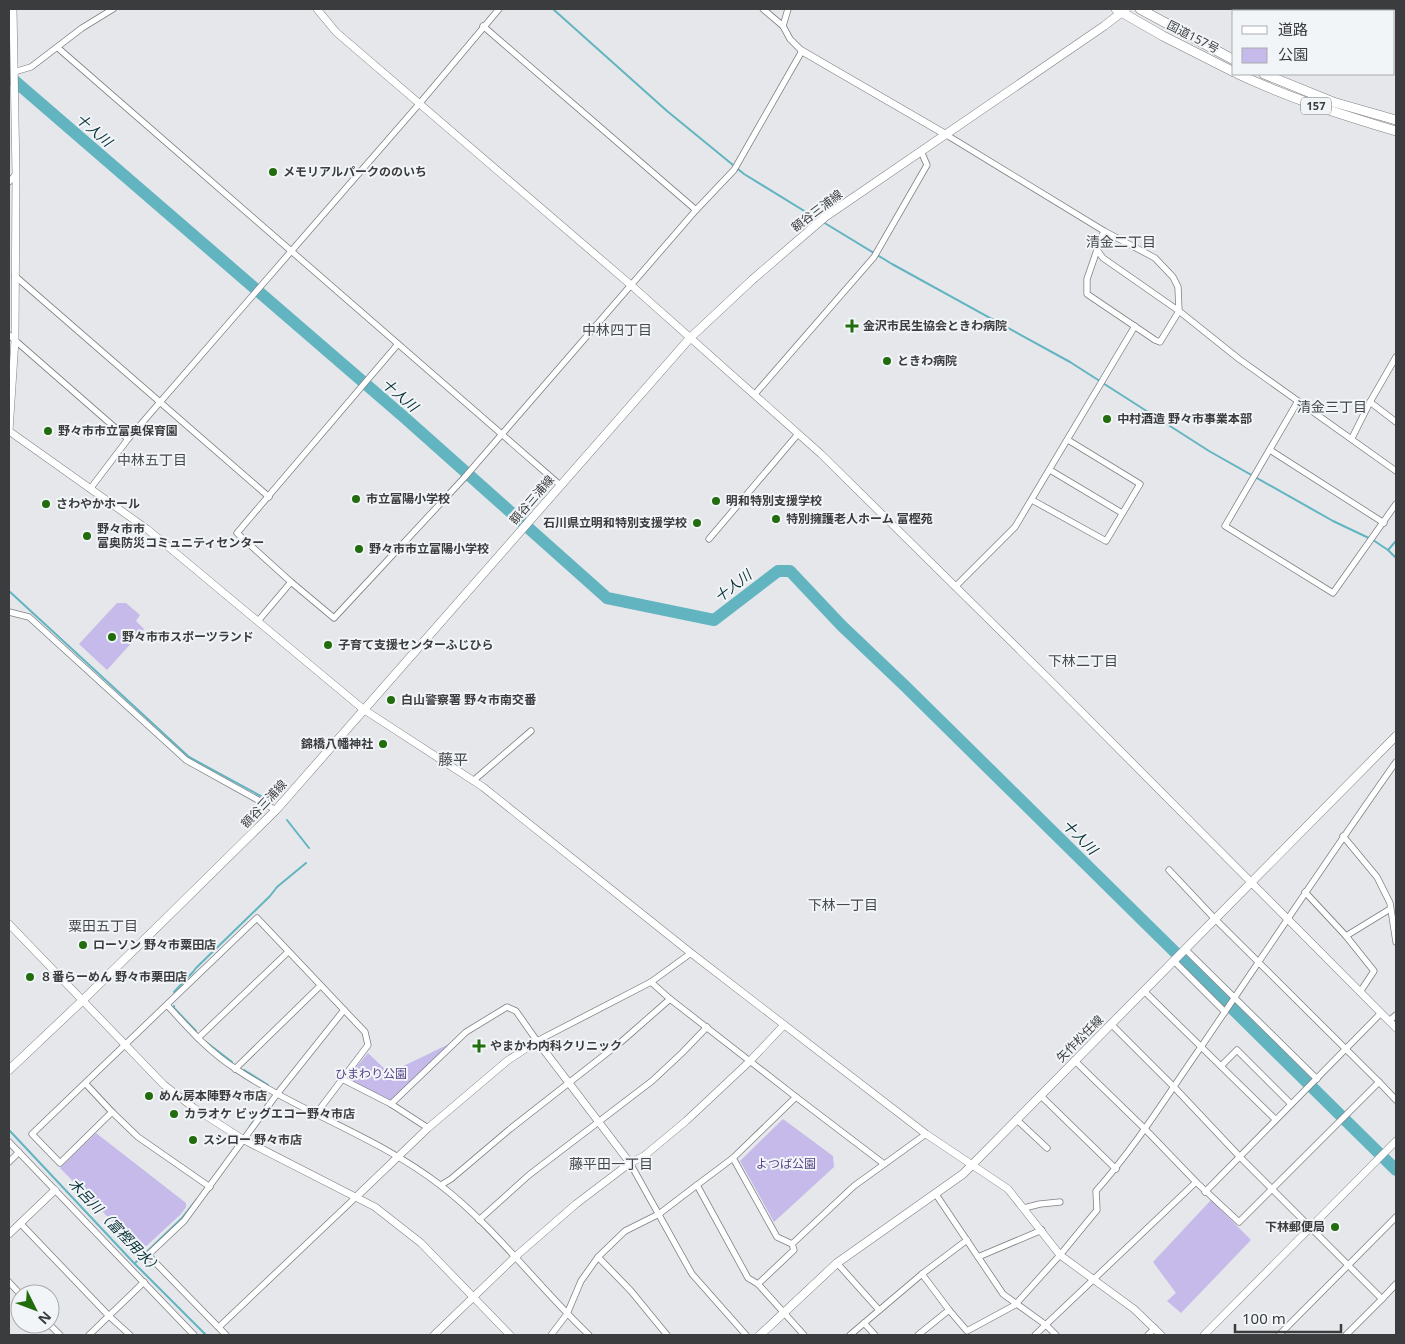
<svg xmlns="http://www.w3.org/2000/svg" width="1405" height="1344" viewBox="0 0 1405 1344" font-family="'Noto Sans','Noto Sans JP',sans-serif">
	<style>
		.green { fill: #c6baea }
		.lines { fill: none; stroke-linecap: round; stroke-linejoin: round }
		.stream { stroke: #62b5c0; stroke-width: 2 }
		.river { stroke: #62b5c0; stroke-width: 12 }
		.minor-casing { stroke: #7e8083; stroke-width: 7 }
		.tertiary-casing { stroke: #7e8083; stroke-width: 8 }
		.secondary-casing { stroke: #7e8083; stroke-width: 9 }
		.trunk-casing { stroke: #7e8083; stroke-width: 10 }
		.minor { stroke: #fff; stroke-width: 5.5 }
		.tertiary { stroke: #fff; stroke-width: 7 }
		.secondary { stroke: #fff; stroke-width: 8 }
		.trunk { stroke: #fff; stroke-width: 9 }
		.poi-dot { fill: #216d0e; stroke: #f2f5f8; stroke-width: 2 }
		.labels { text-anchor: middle; stroke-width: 4; stroke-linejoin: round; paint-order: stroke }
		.shield { fill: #f2f5f8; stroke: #727475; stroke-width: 1 }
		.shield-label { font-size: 11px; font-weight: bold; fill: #3b3c3d }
		.street-label { font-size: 12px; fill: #3b3c3d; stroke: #f2f5f8 }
		.poi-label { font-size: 12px; font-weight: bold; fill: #3b3c3d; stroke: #f2f5f8; text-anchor: start }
		.park-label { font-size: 12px; fill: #594288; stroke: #f2f5f8 }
		.water-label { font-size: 14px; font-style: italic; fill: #073136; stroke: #f2f5f8 }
		.neighbourhood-label { font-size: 14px; fill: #46484b; stroke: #f2f5f8 }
		.quarter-label { font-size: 15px; fill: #46484b; stroke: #f2f5f8 }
	</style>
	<rect width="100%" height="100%" fill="#e5e7eb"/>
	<!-- green -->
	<g class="green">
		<path d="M117,603H126L140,615L136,621L144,629L107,670L79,644Z"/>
		<path d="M451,1043L390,1101L347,1078L368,1053L389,1073Z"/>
		<path d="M783,1119L833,1156L834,1167L774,1222L740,1161Z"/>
		<path d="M96,1133L186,1203V1207L181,1214L141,1251L60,1168Z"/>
		<path d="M1211,1200L1251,1240L1181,1313L1167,1301L1176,1293L1153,1262Z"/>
	</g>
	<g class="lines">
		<!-- stream -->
		<g class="stream">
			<path d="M553,9L667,111L744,174L819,220"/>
			<path d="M823,222L892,264L1070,362L1209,451L1333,521L1373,540L1388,550L1396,558"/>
			<path d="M1388,550L1396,541"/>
			<path d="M9,591L189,757L268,800"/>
			<path d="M287,820L309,848"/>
			<path d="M174,992L193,972L196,968L270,896L277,887L306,863"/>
			<path d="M174,1006V1008L196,1031"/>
			<path d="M206,1042L232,1062"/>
			<path d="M244,1070L268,1085"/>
			<path d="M250,1126L264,1107"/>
			<path d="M9,1130L133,1262L206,1335"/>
			<path d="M135,1263L181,1219L197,1199"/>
		</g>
		<!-- river -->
		<path class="river" d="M9,76L405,418L607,598L714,620L778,571H790L841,625L905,686L1396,1170"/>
		<defs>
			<g id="minor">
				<path d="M763,9L783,26"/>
				<path d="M483,26L696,210"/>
				<path d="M58,48L560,485"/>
				<path d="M14,72L31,67L82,28L113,9"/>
				<path d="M945,134L1104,231L1155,258L1173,277L1178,287L1179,311L1239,359L1396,471"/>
				<path d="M9,182L16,174"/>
				<path d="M1097,250L1087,279V294L1155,340L1160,342L1179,311L1103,258L1097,250L1104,231"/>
				<path d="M15,276L269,497"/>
				<path d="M9,335L128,439"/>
				<path d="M398,344L237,533L291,582L334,618L464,478L696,210L734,170L802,51L790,39L783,26L788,9"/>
				<path d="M755,394L874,257L927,165L921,151"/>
				<path d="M1298,401L1225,526L1333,593L1396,504"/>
				<path d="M1370,402L1396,422"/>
				<path d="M1352,438L1370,402L1396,357"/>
				<path d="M1270,450L1384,523"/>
				<path d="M1050,470L1122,513"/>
				<path d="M90,489L128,439L420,103L499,9"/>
				<path d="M1032,500L1106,541L1140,484L1068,440"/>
				<path d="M709,539L798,434"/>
				<path d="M955,587L1015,527L1135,326"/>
				<path d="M9,612L29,617L186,760L276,810"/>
				<path d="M258,621L291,582"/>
				<path d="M473,781L531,731"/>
				<path d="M1343,836L1377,877L1390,903L1396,942"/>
				<path d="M1169,870L1215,919L1379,1082"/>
				<path d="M1305,892L1346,936"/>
				<path d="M1185,949L1317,1079"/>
				<path d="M1174,961L1225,1012"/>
				<path d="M651,982L691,953"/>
				<path d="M1144,991L1275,1119"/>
				<path d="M1360,992L1374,971L1346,936L1390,909"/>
				<path d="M167,1005C188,1028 209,1052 236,1069C301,1113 378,1137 440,1185C494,1226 539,1288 589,1335"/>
				<path d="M1389,1021L1396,1015"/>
				<path d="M1111,1024L1174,1087L1239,1156L1382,1299L1396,1284"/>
				<path d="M198,1038L288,952"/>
				<path d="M1074,1060L1145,1129L1196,1182"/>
				<path d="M1221,1066L1237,1050L1291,1104"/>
				<path d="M235,1069L320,986"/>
				<path d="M342,1079L391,1104L428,1128"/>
				<path d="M85,1083L112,1112L60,1163L32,1134L257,918L365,1032L368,1045L316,1114"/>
				<path d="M1040,1095L1116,1169"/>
				<path d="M796,1097L884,1164"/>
				<path d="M391,1104L466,1032L507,1007L516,1011L537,1041L651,982L670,999L796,1097L733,1158L697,1185L748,1278L758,1284L804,1335"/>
				<path d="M112,1112L138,1137L210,1187"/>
				<path d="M1016,1119L1047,1148"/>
				<path d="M9,1142L194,1335"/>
				<path d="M733,1158L777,1237L792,1244"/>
				<path d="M9,1162L19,1152"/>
				<path d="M630,1163L692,1274L746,1335"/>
				<path d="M441,1185L451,1179L510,1129L621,1042L670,999"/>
				<path d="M1205,1192L1381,1013"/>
				<path d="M935,1193L1003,1294L1046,1325L1056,1335"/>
				<path d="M1024,1208L1040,1204L1060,1202"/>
				<path d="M479,1220L529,1175L652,1081L682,1053L707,1027"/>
				<path d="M20,1223L109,1316L130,1335"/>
				<path d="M598,1257L631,1291L667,1335"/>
				<path d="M978,1257L1042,1230"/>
				<path d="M837,1263L879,1310"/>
				<path d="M922,1274L967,1240"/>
				<path d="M9,1282L20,1294"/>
				<path d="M758,1284L794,1250L792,1244L854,1186L926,1134"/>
				<path d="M864,1323L875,1335"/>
				<path d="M49,1324L60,1335"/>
				<path d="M219,1327L356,1197"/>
				<path d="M89,1335L144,1282"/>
				<path d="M226,1335L148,1255L184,1221L277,1094L344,1010"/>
				<path d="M551,1335L567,1314L581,1281L598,1257L625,1231L659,1214L697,1185"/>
				<path d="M850,1335L922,1274L949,1310L967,1331L1015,1305L1060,1255L1097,1210L1096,1191C1136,1146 1168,1094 1203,1044C1267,950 1330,855 1396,762"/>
				<path d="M918,1335L949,1310"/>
				<path d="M1035,1335L1196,1182L1239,1222L1379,1082L1396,1100"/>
				<path d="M1148,1335L1155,1328"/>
				<path d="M1279,1335L1396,1217"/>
				<path d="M1346,1335L1382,1299"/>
			</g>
			<g id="tertiary">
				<path d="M317,9L336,32L632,286L821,454L1053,683L1396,1028"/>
				<path d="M802,51L945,134"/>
				<path d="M9,431L147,529L363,709L483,787L691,953L926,1134L1008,1189L1060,1255L1134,1309L1161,1335"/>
				<path d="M9,431L15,340L16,174L13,9"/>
				<path d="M9,924L164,1085L194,1108L244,1140L375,1207L421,1243L510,1335"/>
				<path d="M356,1197L428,1128L507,1061L537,1041L630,1163"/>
				<path d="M9,1234L55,1190"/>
				<path d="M434,1335L515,1257L576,1204L630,1163L644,1156L686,1121L750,1061L784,1025"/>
				<path d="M1204,1335L1396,1141"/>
			</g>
			<g id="secondary">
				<path d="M9,1070L82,1001L276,810L690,338L752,280L825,217L1104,26L1126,9"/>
				<path d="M760,1335L837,1263L963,1174L1396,736"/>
			</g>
			<g id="trunk">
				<path d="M1116,9L1163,36L1234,72"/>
				<path d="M1140,9L1234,60"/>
				<path d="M1238,74C1289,98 1342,115 1396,131"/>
				<path d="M1264,74L1333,102L1396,120"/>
			</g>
		</defs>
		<!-- minor casing -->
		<use href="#minor" class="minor-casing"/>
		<!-- tertiary casing -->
		<use href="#tertiary" class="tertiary-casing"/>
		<!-- secondary casing -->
		<use href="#secondary" class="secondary-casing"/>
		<!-- trunk casing -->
		<use href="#trunk" class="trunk-casing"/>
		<!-- minor -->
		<use href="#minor" class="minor"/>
		<!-- tertiary -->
		<use href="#tertiary" class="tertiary"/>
		<!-- secondary -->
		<use href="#secondary" class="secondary"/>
		<!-- trunk -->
		<use href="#trunk" class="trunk"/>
	</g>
	<!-- markers -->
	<g class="poi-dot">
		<circle cx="273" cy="172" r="5"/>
		<path d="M849.5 318.5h5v5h5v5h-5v5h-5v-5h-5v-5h5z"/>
		<circle cx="887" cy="361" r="5"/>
		<circle cx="1107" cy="419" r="5"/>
		<circle cx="48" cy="431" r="5"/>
		<circle cx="356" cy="499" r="5"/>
		<circle cx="716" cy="501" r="5"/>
		<circle cx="46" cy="504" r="5"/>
		<circle cx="776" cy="519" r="5"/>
		<circle cx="697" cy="523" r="5"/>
		<circle cx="87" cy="536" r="5"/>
		<circle cx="359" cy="549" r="5"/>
		<circle cx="112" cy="637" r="5"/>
		<circle cx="328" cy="645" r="5"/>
		<circle cx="391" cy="700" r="5"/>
		<circle cx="383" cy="744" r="5"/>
		<circle cx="83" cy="945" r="5"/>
		<circle cx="30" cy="977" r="5"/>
		<path d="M476.5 1038.5h5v5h5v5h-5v5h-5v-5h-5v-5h5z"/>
		<circle cx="149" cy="1096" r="5"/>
		<circle cx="174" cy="1114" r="5"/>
		<circle cx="193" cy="1140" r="5"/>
		<circle cx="1335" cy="1227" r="5"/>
	</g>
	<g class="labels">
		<!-- shield labels -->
		<rect class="shield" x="1301" y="97.5" width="30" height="17" rx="4"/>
		<g class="shield-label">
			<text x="1316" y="110">157</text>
		</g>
		<!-- street labels -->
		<g class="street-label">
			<text transform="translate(1193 37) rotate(27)" y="4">国道157号</text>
			<text transform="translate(817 211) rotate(-37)" y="4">額谷三浦線</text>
			<text transform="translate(532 500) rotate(-49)" y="4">額谷三浦線</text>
			<text transform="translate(264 804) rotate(-47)" y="4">額谷三浦線</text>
			<text transform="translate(1080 1039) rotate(-45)" y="4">矢作松任線</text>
		</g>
		<!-- poi labels -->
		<g class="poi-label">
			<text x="283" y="176">メモリアルパークののいち</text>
			<text x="863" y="330">金沢市民生協会ときわ病院</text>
			<text x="897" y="365">ときわ病院</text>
			<text x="1117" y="423">中村酒造 野々市事業本部</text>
			<text x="58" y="435">野々市市立富奥保育園</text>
			<text x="366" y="503">市立富陽小学校</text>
			<text x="726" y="505">明和特別支援学校</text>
			<text x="56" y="508">さわやかホール</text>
			<text x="786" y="523">特別擁護老人ホーム 富樫苑</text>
			<text x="687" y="527" text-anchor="end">石川県立明和特別支援学校</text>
			<text x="97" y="533">野々市市<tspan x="97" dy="14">富奥防災コミュニティセンター</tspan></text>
			<text x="369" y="553">野々市市立富陽小学校</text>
			<text x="122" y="641">野々市市スポーツランド</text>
			<text x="338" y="649">子育て支援センターふじひら</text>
			<text x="401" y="704">白山警察署 野々市南交番</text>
			<text x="373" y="748" text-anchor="end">錦橋八幡神社</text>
			<text x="93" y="949">ローソン 野々市粟田店</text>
			<text x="40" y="981">８番らーめん 野々市栗田店</text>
			<text x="490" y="1050">やまかわ内科クリニック</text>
			<text x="159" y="1100">めん房本陣野々市店</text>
			<text x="184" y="1118">カラオケ ビッグエコー野々市店</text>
			<text x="203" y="1144">スシロー 野々市店</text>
			<text x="1325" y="1231" text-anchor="end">下林郵便局</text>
		</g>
		<!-- park labels -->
		<g class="park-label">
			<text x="371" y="1078">ひまわり公園</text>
			<text x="786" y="1168">よつば公園</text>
		</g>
		<!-- water labels -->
		<g class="water-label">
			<text transform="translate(94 130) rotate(41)" y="5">十人川</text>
			<text transform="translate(400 395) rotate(41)" y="5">十人川</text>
			<text transform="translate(733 586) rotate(-38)" y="5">十人川</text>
			<text transform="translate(1080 837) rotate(45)" y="5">十人川</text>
			<text transform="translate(115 1226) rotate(46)" y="5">木呂川（富樫用水）</text>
		</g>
		<!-- neighbourhood labels -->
		<g class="neighbourhood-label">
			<text x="1121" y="247">清金二丁目</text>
			<text x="617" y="335">中林四丁目</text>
			<text x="1332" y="412">清金三丁目</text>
			<text x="152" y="465">中林五丁目</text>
			<text x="1083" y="666">下林二丁目</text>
			<text x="843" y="910">下林一丁目</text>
			<text x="103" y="931">粟田五丁目</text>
			<text x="611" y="1169">藤平田一丁目</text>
		</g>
		<!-- quarter labels -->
		<g class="quarter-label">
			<text x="453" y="765">藤平</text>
		</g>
	</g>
	<!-- border -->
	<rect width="1405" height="1344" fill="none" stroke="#3b3c3d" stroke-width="20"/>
	<!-- legend -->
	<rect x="1232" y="10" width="162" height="65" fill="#f2f5f8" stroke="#a9abad"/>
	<rect x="1242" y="26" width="25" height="8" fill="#ffffff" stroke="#a9abad"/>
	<text x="1278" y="35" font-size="15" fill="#3b3c3d">道路</text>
	<rect x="1242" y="48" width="25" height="15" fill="#c6baea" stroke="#a9abad"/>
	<text x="1278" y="60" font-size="15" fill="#3b3c3d">公園</text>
	<!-- north arrow -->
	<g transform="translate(35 1309) rotate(132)"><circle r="24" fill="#f2f5f8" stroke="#a9abad"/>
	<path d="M0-4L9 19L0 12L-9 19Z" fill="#216d0e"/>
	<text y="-8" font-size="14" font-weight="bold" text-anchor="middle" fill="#3b3c3d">N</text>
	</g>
	<!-- scale -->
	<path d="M1235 1324v8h106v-8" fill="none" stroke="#3b3c3d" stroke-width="2.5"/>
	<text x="1242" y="1324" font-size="15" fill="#3b3c3d" stroke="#f2f5f8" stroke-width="4" paint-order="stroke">100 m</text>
</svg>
